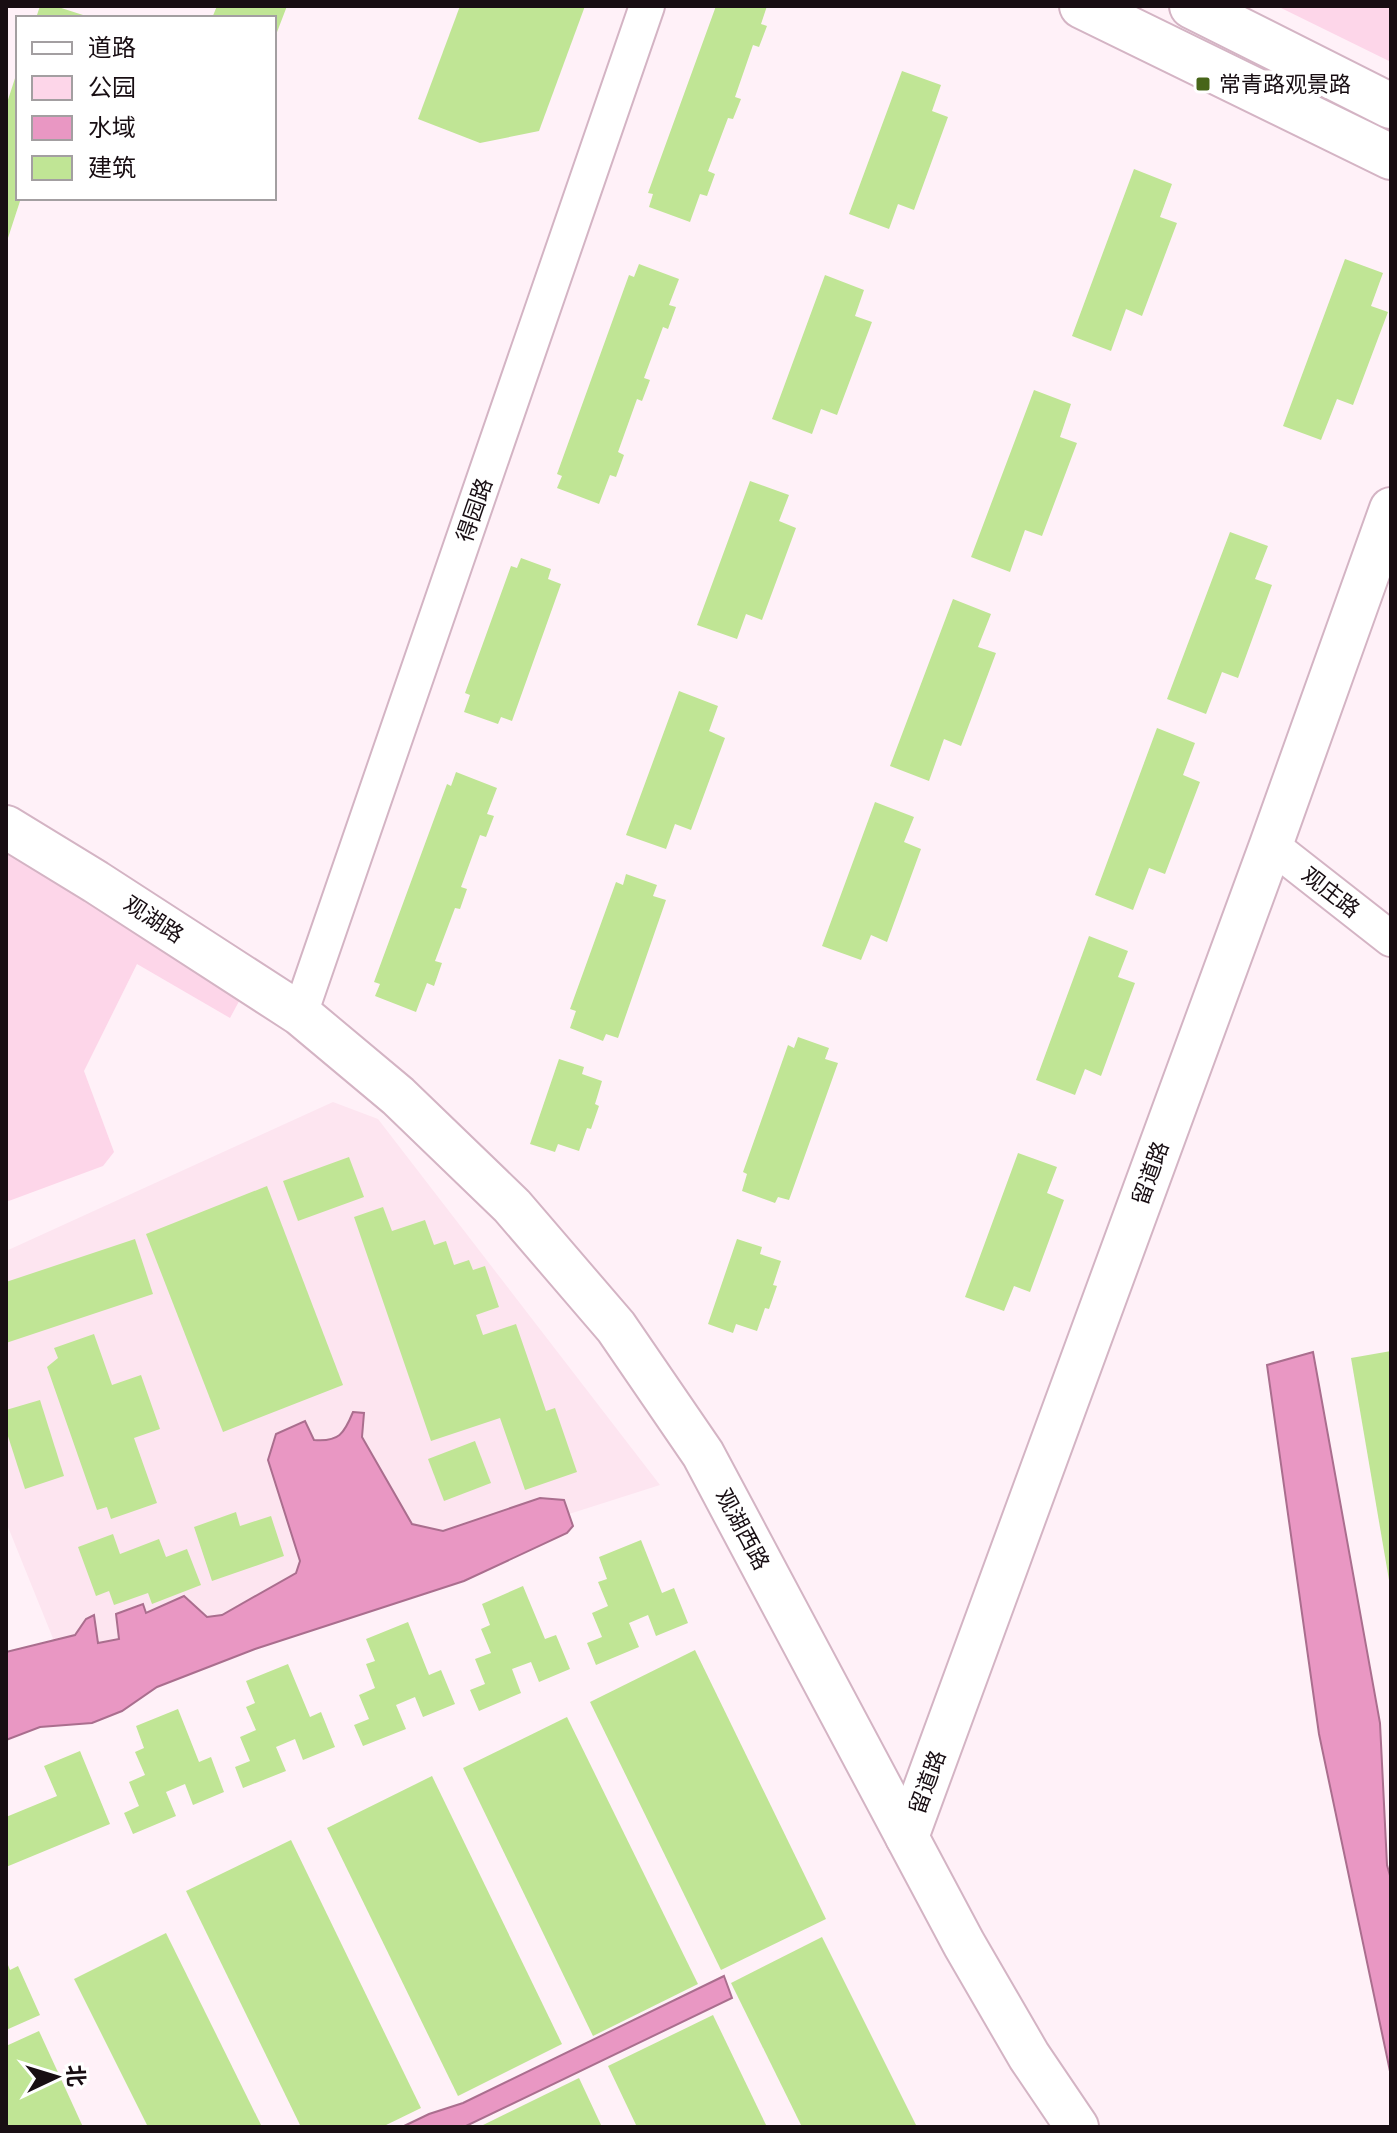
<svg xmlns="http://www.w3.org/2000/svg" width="1397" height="2133" viewBox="0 0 1397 2133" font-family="'DejaVu Sans','Noto Sans SC',sans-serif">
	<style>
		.built { fill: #fde5f0 }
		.green { fill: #fdd6e9 }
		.water { fill: #e997c3; stroke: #aa6e8e; stroke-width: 2 }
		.building { fill: #c0e595 }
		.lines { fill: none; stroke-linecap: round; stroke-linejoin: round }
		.minor-casing { stroke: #d4b4c4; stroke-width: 38 }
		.tertiary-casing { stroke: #d4b4c4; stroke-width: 46 }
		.secondary-casing { stroke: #d4b4c4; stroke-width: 48 }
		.minor { stroke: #fff; stroke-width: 34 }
		.tertiary { stroke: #fff; stroke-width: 42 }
		.secondary { stroke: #fff; stroke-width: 44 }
		.poi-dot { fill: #476519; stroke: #fff; stroke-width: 3 }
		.labels { text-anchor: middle; stroke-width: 8; stroke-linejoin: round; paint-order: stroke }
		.poi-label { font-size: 22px; fill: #180e13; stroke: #fff; text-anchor: start }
		.street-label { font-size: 22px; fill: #180e13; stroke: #fff }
	</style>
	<rect width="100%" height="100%" fill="#fff1f8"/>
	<!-- built -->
	<path class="built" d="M333,1102L378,1119L660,1485L450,1552L73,1688L6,1522V1251Z"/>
	<!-- green -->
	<g class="green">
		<path d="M1277,6H1391V62Z"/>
		<path d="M6,853L30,864L244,992L230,1018L137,964L84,1071L114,1152L103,1166L6,1202Z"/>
	</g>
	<!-- water -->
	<g class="water">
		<path d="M1313,1352L1380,1723L1387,1865L1391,1879V2076L1319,1734L1267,1365Z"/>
		<path d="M353,1412L364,1413L362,1437L412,1524L443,1531L540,1498L564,1500L573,1526L567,1533L464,1581L255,1649L157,1687L122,1711L92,1723L40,1727L6,1740V1652L75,1635L86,1619L94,1615L98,1643L119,1639L116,1614L143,1604L146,1613L184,1596L207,1617L222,1615L296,1573L300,1561L268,1460L276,1434L305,1421L314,1440C339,1442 344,1434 353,1412Z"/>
		<path d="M724,1976L732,1998L464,2127H402L429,2114L463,2103Z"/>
	</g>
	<!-- building -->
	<g class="building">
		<path d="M40,6H55L83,15L82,18H36Z"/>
		<path d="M217,6H287L274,40V18H212Z"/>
		<path d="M460,6H585L539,131L480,143L418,119Z"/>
		<path d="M716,6H767L761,24L767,26L759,47L753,45L735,97L741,99L733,119L728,118L708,171L715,174L707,196L700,194L690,222L649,207L653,194L648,193Z"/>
		<path d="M902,71L941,85L932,111L948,117L914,210L898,204L889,229L849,214Z"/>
		<path d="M17,72L18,198H21L7,241L6,106Z"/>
		<path d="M1134,169L1172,184L1160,217L1177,223L1142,316L1126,309L1111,351L1072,336Z"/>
		<path d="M1345,259L1383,273L1371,306L1388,312L1353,405L1337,399L1321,440L1283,426Z"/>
		<path d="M639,264L679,279L669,305L676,307L668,329L663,327L644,378L650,380L642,401L637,399L618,452L624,455L616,477L610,475L599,504L557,488L562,476L557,474L629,275L634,277Z"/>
		<path d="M825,275L864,290L855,316L872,322L837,415L821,409L812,434L772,419Z"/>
		<path d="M1034,390L1071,404L1060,437L1077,443L1042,536L1025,530L1010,572L971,557Z"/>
		<path d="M750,481L789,495L779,521L796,528L762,620L746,614L737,639L697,625Z"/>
		<path d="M1230,532L1268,546L1255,579L1272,585L1238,678L1222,672L1206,714L1167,699Z"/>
		<path d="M521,558L551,569L548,579L561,584L512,721L501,717L498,724L464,712L470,695L465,693L511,566L517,568Z"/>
		<path d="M953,599L991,614L978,647L996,653L961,746L944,739L929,781L890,766Z"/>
		<path d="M679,691L718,706L709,731L725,738L691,830L675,824L666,849L626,835Z"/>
		<path d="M1157,728L1195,743L1183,775L1200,782L1165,874L1149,868L1133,910L1095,895Z"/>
		<path d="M456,772L497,788L487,814L494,816L486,837L480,835L461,887L467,889L460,909L455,908L435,961L442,963L434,986L427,983L416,1012L375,996L380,984L374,982L447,784L451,786Z"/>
		<path d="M875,802L914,817L904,842L921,849L887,942L871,935L861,960L822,946Z"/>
		<path d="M626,874L657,885L653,896L666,900L618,1038L606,1034L603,1041L570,1028L576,1011L570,1009L616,882L623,885Z"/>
		<path d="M1089,936L1128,951L1118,977L1135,983L1101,1076L1085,1069L1075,1095L1036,1080Z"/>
		<path d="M798,1037L829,1048L825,1059L838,1063L789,1200L778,1197L775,1203L742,1191L747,1174L743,1172L788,1045L794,1048Z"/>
		<path d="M559,1059L584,1067L582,1074L602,1081L595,1104L599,1106L591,1129L587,1128L579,1151L558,1144L555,1152L530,1144Z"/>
		<path d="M1018,1153L1057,1167L1047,1193L1064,1200L1030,1292L1014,1286L1004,1311L965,1297Z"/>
		<path d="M349,1157L364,1197L298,1221L283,1181Z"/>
		<path d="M267,1186L343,1385L223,1432L146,1234Z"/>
		<path d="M383,1207L392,1231L425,1220L434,1245L446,1241L454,1265L469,1260L473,1270L485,1266L499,1307L476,1315L483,1335L516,1324L546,1411L555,1408L577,1472L525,1490L500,1418L431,1441L354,1217Z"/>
		<path d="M135,1239L153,1294L6,1343V1282Z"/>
		<path d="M737,1239L762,1247L760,1254L781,1261L773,1285L777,1286L769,1309L765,1308L757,1331L736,1324L733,1333L708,1324Z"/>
		<path d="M94,1334L112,1385L141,1375L160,1429L134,1438L157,1503L111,1519L107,1507L97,1510L47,1367L58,1358L54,1348Z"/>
		<path d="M1391,1351V1580H1389L1351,1358Z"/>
		<path d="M40,1400L64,1476L25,1489L6,1430V1410Z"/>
		<path d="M475,1441L491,1483L444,1501L428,1459Z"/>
		<path d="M236,1512L240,1526L271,1516L284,1556L212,1581L194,1527Z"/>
		<path d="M113,1534L120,1554L159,1539L166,1557L187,1549L201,1585L152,1604L148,1593L114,1605L109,1591L96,1596L78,1547Z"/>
		<path d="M641,1540L662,1593L674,1588L688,1623L656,1636L648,1615L629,1623L639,1647L596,1665L587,1643L602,1637L592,1613L608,1606L598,1582L607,1579L599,1557Z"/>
		<path d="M523,1586L545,1639L556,1635L570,1669L539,1682L531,1662L512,1669L521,1693L479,1711L470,1690L485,1684L475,1659L491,1653L481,1629L490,1625L482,1604Z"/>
		<path d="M408,1622L429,1675L441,1670L455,1704L423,1717L415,1697L396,1705L406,1729L363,1746L354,1725L369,1719L359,1695L375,1688L366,1664L375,1661L366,1639Z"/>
		<path d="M695,1650L826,1919L721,1970L590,1702Z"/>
		<path d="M288,1664L310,1717L321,1712L335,1747L303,1760L295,1739L276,1747L286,1771L243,1788L235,1767L250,1761L240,1737L256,1730L246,1707L255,1703L246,1681Z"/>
		<path d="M178,1709L199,1762L211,1757L224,1792L193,1805L185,1784L166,1792L176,1816L133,1834L124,1813L139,1806L129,1782L145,1775L135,1752L144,1748L136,1726Z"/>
		<path d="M567,1717L698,1984L593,2036L463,1768Z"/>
		<path d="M80,1751L110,1824L6,1867V1817L57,1796L44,1766Z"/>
		<path d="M432,1776L562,2044L458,2096L327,1828Z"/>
		<path d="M291,1840L421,2108L382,2127H301L186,1891Z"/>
		<path d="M166,1933L262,2127H148L74,1979Z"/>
		<path d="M822,1937L917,2127H802L731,1983Z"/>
		<path d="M6,1960L10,1970L18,1966L40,2015L6,2030Z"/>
		<path d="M713,2015L767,2127H637L608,2066Z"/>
		<path d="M39,2031L83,2127H6V2046Z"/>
		<path d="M579,2078L602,2127H479Z"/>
	</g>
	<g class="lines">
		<defs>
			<g id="minor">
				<path d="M1271,845L1391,939"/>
				<path d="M300,1014L647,6"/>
			</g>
			<g id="tertiary">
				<path d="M6,827L96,882L300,1014L398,1096L512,1206L616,1327L703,1454L964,1944L1029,2056L1077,2127"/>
				<path d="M907,1837L1271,845L1391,509"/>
			</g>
			<g id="secondary">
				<path d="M1082,6L1391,157"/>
				<path d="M1192,6L1391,106"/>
			</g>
		</defs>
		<!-- minor casing -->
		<use href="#minor" class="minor-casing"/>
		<!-- tertiary casing -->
		<use href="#tertiary" class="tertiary-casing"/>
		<!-- secondary casing -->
		<use href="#secondary" class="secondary-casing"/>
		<!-- minor -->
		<use href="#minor" class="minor"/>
		<!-- tertiary -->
		<use href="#tertiary" class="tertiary"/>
		<!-- secondary -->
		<use href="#secondary" class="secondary"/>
	</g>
	<!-- markers -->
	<rect class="poi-dot" x="1195" y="76" width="16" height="16" rx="4"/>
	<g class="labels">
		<!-- poi labels -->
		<g class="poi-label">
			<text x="1219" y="92">常青路观景路</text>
		</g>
		<!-- street labels -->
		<g class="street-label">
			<text transform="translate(474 510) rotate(-71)" y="8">得园路</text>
			<text transform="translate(1331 892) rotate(38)" y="8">观庄路</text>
			<text transform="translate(154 919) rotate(33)" y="8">观湖路</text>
			<text transform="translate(1150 1173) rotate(-70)" y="8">留道路</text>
			<text transform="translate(743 1529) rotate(62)" y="8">观湖西路</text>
			<text transform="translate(927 1782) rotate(-70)" y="8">留道路</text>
		</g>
	</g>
	<!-- border -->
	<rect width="1397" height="2133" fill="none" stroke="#180e13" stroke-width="16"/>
	<!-- legend -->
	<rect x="16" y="16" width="260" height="184" fill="#ffffff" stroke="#a39fa1" stroke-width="2"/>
	<rect x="32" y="42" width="40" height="12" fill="#ffffff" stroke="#a39fa1" stroke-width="2"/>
	<text x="88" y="56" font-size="24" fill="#180e13">道路</text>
	<rect x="32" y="76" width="40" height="24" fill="#fdd6e9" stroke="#a39fa1" stroke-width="2"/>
	<text x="88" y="96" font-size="24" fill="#180e13">公园</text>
	<rect x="32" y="116" width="40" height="24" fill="#e997c3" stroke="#a39fa1" stroke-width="2"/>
	<text x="88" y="136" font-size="24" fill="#180e13">水域</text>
	<rect x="32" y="156" width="40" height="24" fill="#c0e595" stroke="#a39fa1" stroke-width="2"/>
	<text x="88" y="176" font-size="24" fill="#180e13">建筑</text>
	<!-- north arrow -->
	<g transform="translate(56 2077) rotate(86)" stroke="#ffffff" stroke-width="6" paint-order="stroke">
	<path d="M0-6L14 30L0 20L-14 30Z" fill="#180e13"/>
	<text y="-12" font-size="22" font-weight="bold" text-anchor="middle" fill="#180e13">北</text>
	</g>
</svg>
